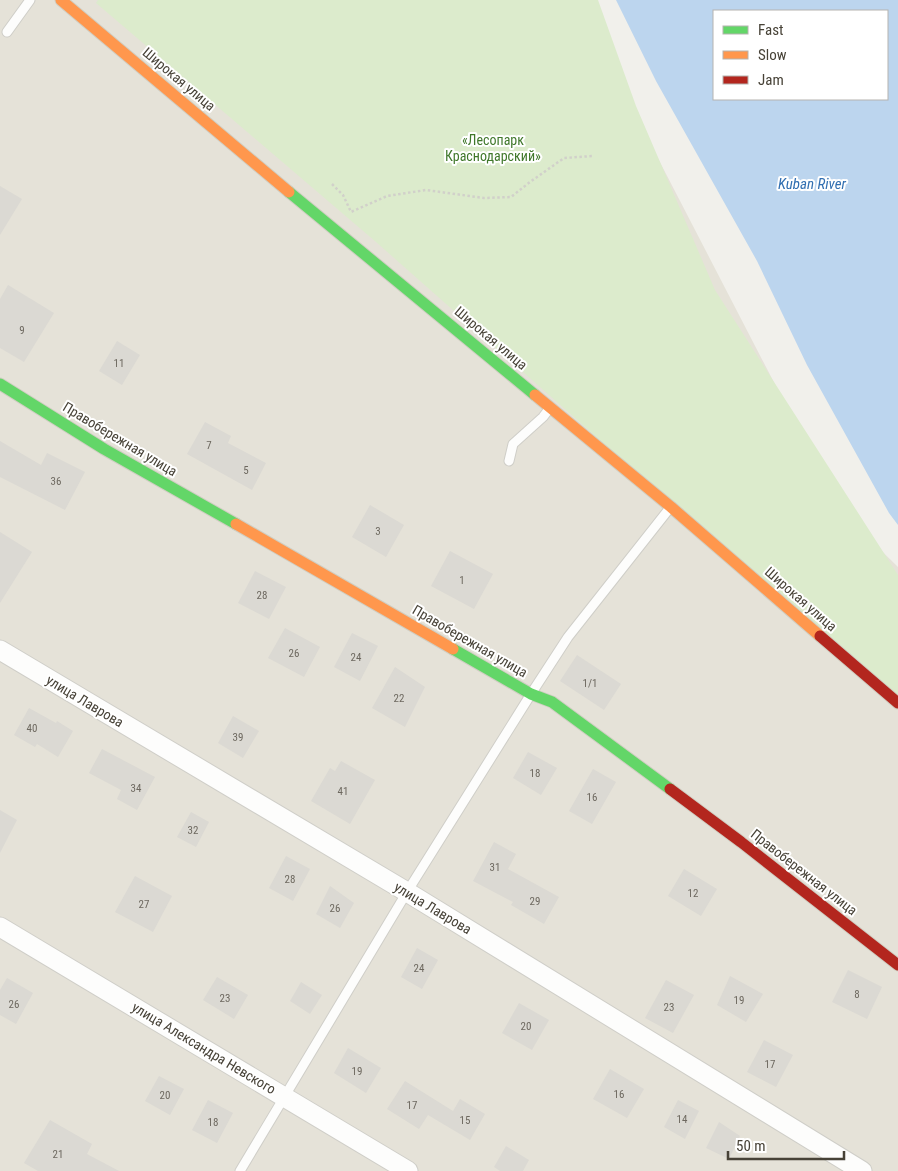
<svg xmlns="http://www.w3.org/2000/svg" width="898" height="1171" viewBox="0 0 898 1171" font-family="'Roboto Condensed',sans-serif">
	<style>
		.residential { fill: #e5e2d8 }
		.green { fill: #dcebcc }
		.water { fill: #bcd5ee; fill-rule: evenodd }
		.building { fill: #dbd9d3 }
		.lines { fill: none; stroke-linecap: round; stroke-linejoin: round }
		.lane-casing { stroke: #cfcec8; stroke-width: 11 }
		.street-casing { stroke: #cfcec8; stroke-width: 21 }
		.fast-casing { stroke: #d0cec2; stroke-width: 13 }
		.slow-casing { stroke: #d0cec2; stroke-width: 13 }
		.jam-casing { stroke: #d0cec2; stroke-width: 13 }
		.path { stroke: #d1d0ca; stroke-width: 2.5; stroke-dasharray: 2.5 2.5; stroke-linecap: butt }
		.lane { stroke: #fdfdfc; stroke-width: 9 }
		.street { stroke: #fdfdfc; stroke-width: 19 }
		.fast { stroke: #63d668; stroke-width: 11 }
		.slow { stroke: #ff974d; stroke-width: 11 }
		.jam { stroke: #b3261e; stroke-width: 11 }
		.labels { text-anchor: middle; stroke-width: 4; stroke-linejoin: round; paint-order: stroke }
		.number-label { font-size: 11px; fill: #6d685f }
		.street-label { font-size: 14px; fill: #474237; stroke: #fff }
		.park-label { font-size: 14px; fill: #40782b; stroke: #fff }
		.water-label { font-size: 15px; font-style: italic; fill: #316fb1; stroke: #fff }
	</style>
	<rect width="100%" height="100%" fill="#f1f0eb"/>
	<!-- residential -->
	<path class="residential" d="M0,0H576L840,510L898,567V1171H0Z"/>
	<!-- green -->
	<path class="green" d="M98,0H598L636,106L715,290L898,575V704L376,242L96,3Z"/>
	<!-- water -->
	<path class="water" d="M616,0H898V525L889,513L807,365L757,261L656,81ZM714,11H887V99H714Z"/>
	<!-- building -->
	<g class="building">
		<path d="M0,186L22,199L0,235Z"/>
		<path d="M8,285L54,313L24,362L0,348V299Z"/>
		<path d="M117,341L140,355L122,385L99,371Z"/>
		<path d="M205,422L231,436L228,443L266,463L252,490L187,454Z"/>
		<path d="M0,441L41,465L47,453L85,472L65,510L0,477Z"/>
		<path d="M370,505L404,525L386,557L352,537Z"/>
		<path d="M0,532L32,552L0,603Z"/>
		<path d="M450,551L493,574L474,609L431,586Z"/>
		<path d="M255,571L286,587L269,619L238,603Z"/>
		<path d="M285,628L320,647L304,677L268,658Z"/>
		<path d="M352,633L378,646L360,681L334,667Z"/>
		<path d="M577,655L621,684L604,710L560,681Z"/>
		<path d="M395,667L425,687L405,727L372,708Z"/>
		<path d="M29,708L56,723L57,721L73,731L58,757L37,744L35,747L14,735Z"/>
		<path d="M233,716L259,731L243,758L218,743Z"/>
		<path d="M102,749L155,777L137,810L117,799L121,790L89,773Z"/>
		<path d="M528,752L557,768L541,795L513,778Z"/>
		<path d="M341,761L375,780L350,824L311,801L330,768L335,771Z"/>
		<path d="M593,769L616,782L592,824L569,811Z"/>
		<path d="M0,810L17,820L0,853Z"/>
		<path d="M191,812L209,822L196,847L177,837Z"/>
		<path d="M494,842L516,854L508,869L559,897L544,924L511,905L513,902L473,881Z"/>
		<path d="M286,856L310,869L293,901L269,888Z"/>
		<path d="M684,869L717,889L701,916L668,896Z"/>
		<path d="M135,876L172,896L153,932L115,912Z"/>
		<path d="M330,886L354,903L340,928L316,914Z"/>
		<path d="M417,948L438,960L422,989L401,977Z"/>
		<path d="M848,970L882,987L867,1019L832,1002Z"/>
		<path d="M730,976L763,994L746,1022L717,1005Z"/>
		<path d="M217,977L248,995L234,1019L203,1000Z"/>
		<path d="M7,978L33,993L16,1024L0,1015V990Z"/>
		<path d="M666,980L694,995L673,1033L645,1018Z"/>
		<path d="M301,982L322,995L310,1014L290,1001Z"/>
		<path d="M519,1003L549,1020L532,1050L502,1033Z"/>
		<path d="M764,1040L793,1055L776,1087L747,1072Z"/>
		<path d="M348,1048L381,1068L366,1093L334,1073Z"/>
		<path d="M610,1069L644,1089L627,1118L593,1099Z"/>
		<path d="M159,1076L184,1089L170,1115L145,1101Z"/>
		<path d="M405,1081L453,1111L460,1099L485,1114L470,1140L428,1115L419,1129L387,1109Z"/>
		<path d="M208,1100L233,1113L217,1143L192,1130Z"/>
		<path d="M678,1100L699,1111L685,1139L664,1127Z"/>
		<path d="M50,1120L92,1144L87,1154L119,1171H38L24,1163Z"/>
		<path d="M719,1122L740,1136L729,1159L706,1148Z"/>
		<path d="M506,1146L529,1160L523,1171H500L494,1167Z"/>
	</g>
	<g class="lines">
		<defs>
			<g id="lane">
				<path d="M7,32L30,0"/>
				<path d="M509,461L513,444L543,417L549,409"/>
				<path d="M240,1171L407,892L531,694L568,637L669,509"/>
			</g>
			<g id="street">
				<path d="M0,650L407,892L862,1171"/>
				<path d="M0,927L408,1171"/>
			</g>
			<g id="fast">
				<path d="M289,192L535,395"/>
				<path d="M0,384L104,449L236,524"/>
				<path d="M453,649L531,694L552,702L670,789"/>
			</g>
			<g id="slow">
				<path d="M61,0L289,192"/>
				<path d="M535,395L671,507L820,636"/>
				<path d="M236,524L453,649"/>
			</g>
			<g id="jam">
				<path d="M820,636L898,703"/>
				<path d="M670,789L741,842L898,965"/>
			</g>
		</defs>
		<!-- lane casing -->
		<use href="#lane" class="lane-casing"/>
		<!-- street casing -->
		<use href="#street" class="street-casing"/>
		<!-- fast casing -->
		<use href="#fast" class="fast-casing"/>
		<!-- slow casing -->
		<use href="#slow" class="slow-casing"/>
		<!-- jam casing -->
		<use href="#jam" class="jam-casing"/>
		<!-- path -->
		<path class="path" d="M332,184L343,195L351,212L387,196L426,190L484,198L511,197L530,182L564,158L593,156"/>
		<!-- lane -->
		<use href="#lane" class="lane"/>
		<!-- street -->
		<use href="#street" class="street"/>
		<!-- fast -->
		<use href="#fast" class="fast"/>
		<!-- slow -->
		<use href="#slow" class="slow"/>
		<!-- jam -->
		<use href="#jam" class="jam"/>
	</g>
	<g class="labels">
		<!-- number labels -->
		<g class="number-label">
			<text x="22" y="334">9</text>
			<text x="119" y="367">11</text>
			<text x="209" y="449">7</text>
			<text x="246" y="474">5</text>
			<text x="56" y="485">36</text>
			<text x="378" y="535">3</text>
			<text x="462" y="584">1</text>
			<text x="262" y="599">28</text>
			<text x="294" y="657">26</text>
			<text x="356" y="661">24</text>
			<text x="590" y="687">1/1</text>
			<text x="399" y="702">22</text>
			<text x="32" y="732">40</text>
			<text x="238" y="741">39</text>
			<text x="535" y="777">18</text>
			<text x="136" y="792">34</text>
			<text x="343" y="795">41</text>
			<text x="592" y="801">16</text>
			<text x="193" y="834">32</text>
			<text x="495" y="871">31</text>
			<text x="290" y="883">28</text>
			<text x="693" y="897">12</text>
			<text x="535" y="905">29</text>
			<text x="144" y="908">27</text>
			<text x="335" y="912">26</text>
			<text x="419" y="972">24</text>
			<text x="857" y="998">8</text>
			<text x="225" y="1002">23</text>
			<text x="739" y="1004">19</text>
			<text x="14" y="1008">26</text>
			<text x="669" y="1011">23</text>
			<text x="526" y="1030">20</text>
			<text x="770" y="1068">17</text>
			<text x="357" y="1075">19</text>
			<text x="619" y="1098">16</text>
			<text x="165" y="1099">20</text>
			<text x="412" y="1109">17</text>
			<text x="682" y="1123">14</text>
			<text x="465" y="1124">15</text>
			<text x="213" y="1126">18</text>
			<text x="58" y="1158">21</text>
		</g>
		<!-- street labels -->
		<g class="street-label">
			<text transform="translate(179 79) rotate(40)" y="5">Широкая улица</text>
			<text transform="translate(491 338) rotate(40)" y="5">Широкая улица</text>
			<text transform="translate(120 439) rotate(31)" y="5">Правобережная улица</text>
			<text transform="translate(801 599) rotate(41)" y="5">Широкая улица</text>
			<text transform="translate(470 641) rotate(30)" y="5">Правобережная улица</text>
			<text transform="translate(85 701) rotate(31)" y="5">улица Лаврова</text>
			<text transform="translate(804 872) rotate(38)" y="5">Правобережная улица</text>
			<text transform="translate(433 908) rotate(31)" y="5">улица Лаврова</text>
			<text transform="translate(204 1048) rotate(31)" y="5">улица Александра Невского</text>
		</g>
		<!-- park labels -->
		<g class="park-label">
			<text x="493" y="145">«Лесопарк<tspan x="493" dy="16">Краснодарский»</tspan></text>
		</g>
		<!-- water labels -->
		<g class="water-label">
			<text x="812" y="189">Kuban River</text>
		</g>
	</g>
	<!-- legend -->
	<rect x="713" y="10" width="175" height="90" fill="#ffffff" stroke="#b5b3af"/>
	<rect x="723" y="26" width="25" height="8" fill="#63d668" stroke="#b5b3af"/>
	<text x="758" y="35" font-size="15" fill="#474237">Fast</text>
	<rect x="723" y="51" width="25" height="8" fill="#ff974d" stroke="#b5b3af"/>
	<text x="758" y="60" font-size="15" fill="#474237">Slow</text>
	<rect x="723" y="76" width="25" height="8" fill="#b3261e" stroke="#b5b3af"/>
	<text x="758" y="85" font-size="15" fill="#474237">Jam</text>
	<!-- scale -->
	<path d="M728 1151v8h116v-8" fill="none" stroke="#474237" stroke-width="2.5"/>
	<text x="736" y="1151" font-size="15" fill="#474237" stroke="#ffffff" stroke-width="4" paint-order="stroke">50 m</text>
</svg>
